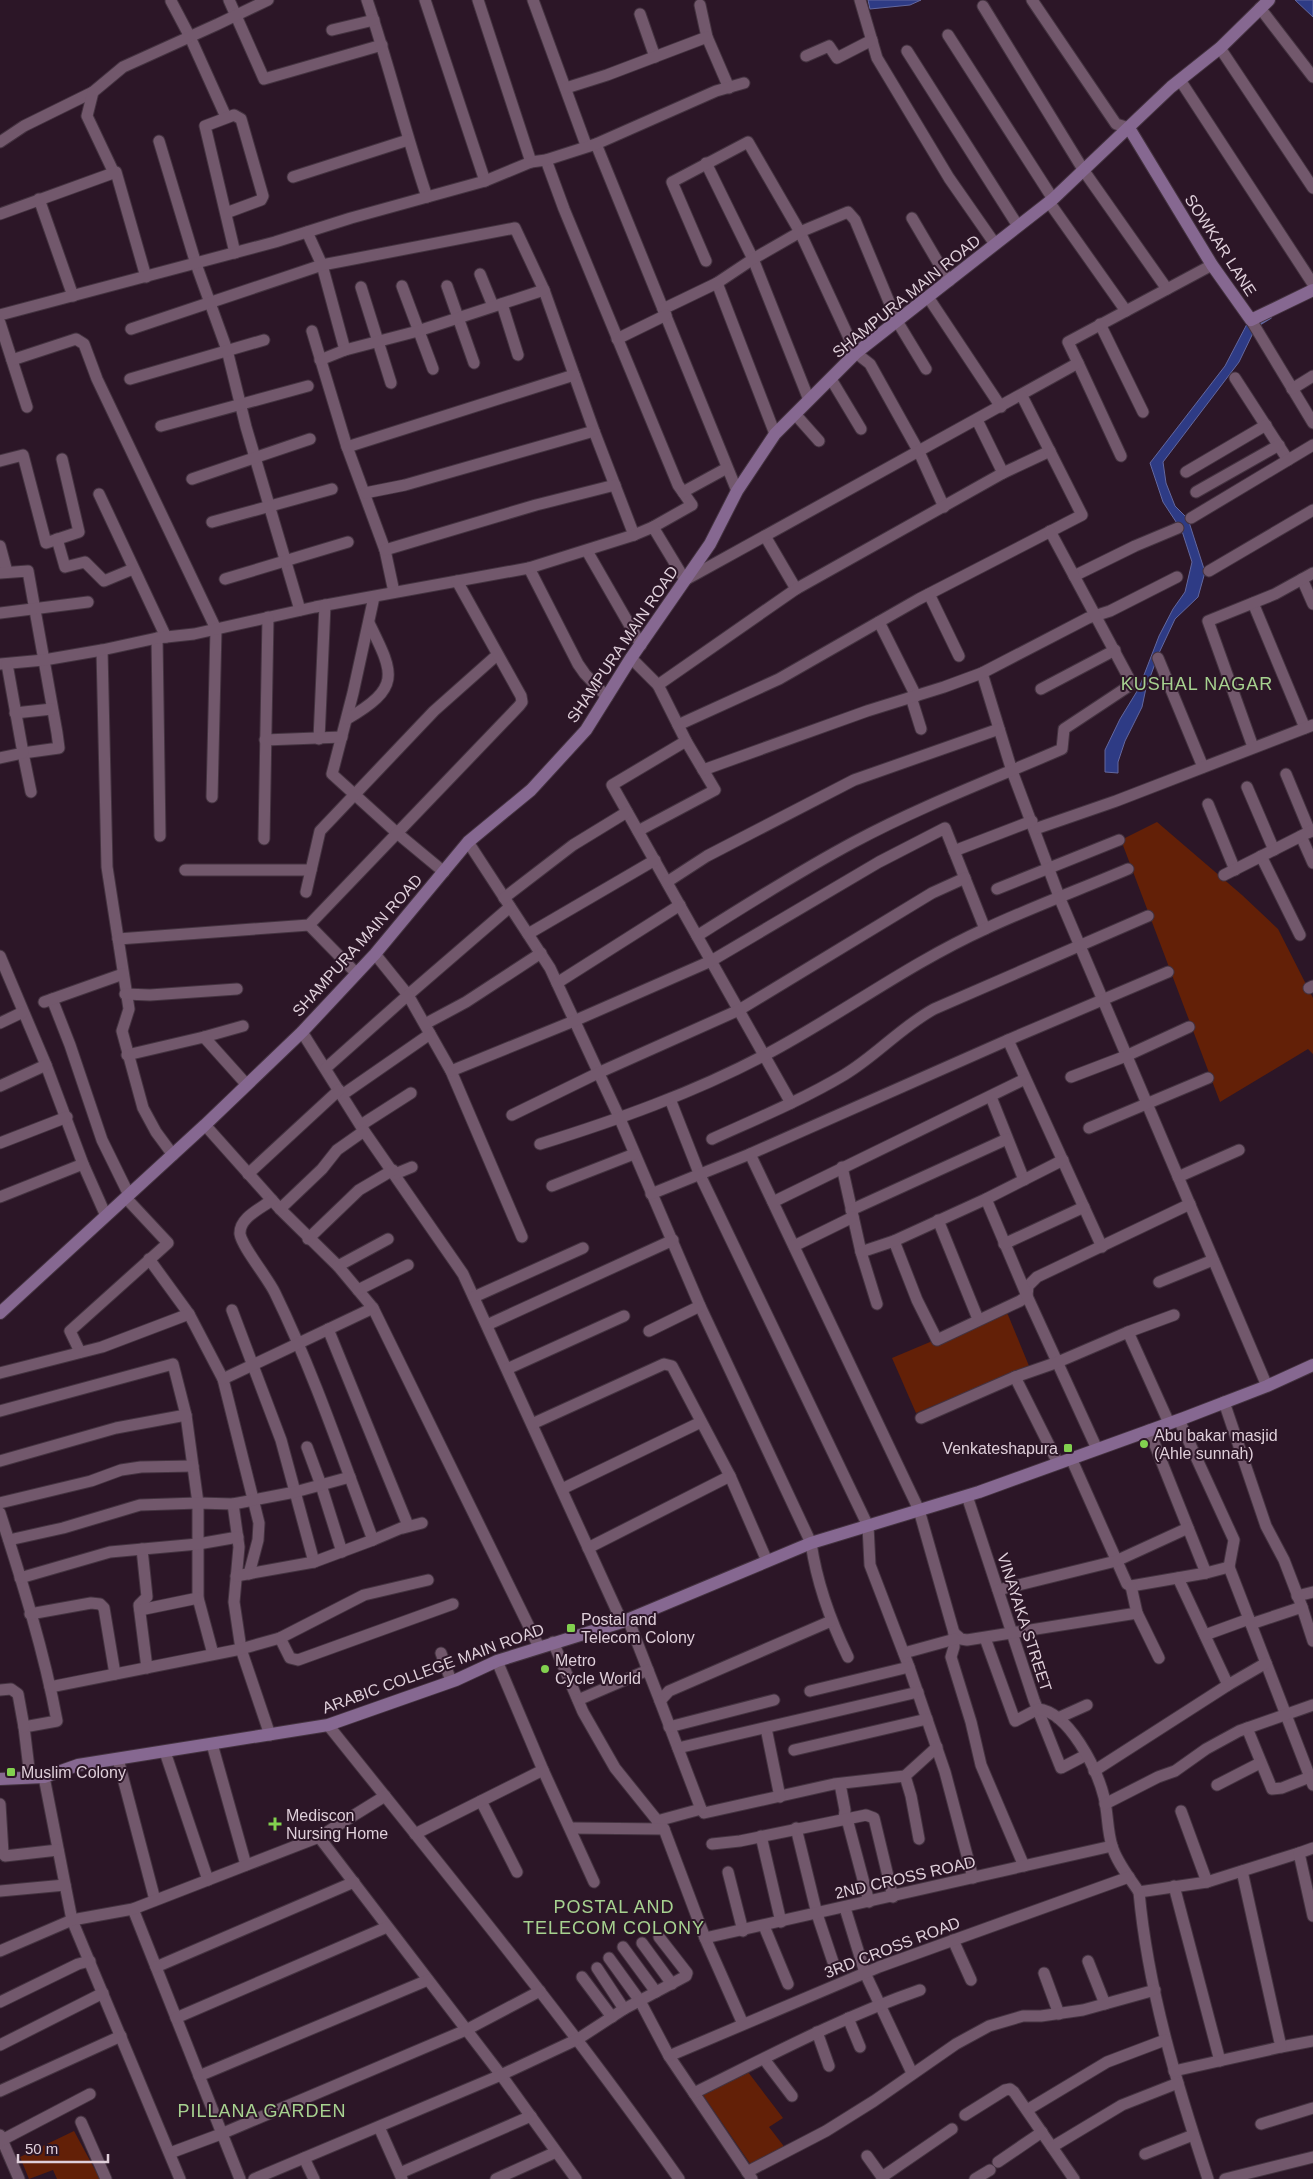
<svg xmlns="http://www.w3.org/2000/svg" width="1313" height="2179" viewBox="0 0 1313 2179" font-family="Arial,sans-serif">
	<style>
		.green { fill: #632007 }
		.water { fill: #2e3b85; stroke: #63679e }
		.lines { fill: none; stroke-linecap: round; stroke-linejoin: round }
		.stream { stroke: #63679e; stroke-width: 4 }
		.street-casing { stroke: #443340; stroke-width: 13 }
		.secondary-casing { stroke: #443340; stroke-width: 14 }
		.street { stroke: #72586c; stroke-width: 11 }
		.secondary { stroke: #866891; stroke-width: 12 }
		.poi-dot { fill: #82d04f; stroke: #2c1627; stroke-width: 2 }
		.labels { text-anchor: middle; stroke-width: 4; stroke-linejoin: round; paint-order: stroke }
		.street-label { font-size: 16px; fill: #dfcfda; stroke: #2c1627 }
		.poi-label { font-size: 16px; fill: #dfcfda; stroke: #2c1627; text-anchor: start }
		.neighbourhood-label { font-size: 18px; letter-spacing: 1px; fill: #a7d290; stroke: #2c1627 }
	</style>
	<rect width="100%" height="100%" fill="#2c1627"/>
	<!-- green -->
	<g class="green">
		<path d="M1157,822L1242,895L1278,929L1313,998V1054L1308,1049L1220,1102L1121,840Z"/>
		<path d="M1006,1310L1029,1366L916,1413L892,1358Z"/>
		<path d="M748,2072L783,2118L769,2127L786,2149L751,2165L703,2095Z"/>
		<path d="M74,2131L100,2179H57L53,2170L29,2179L20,2157Z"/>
	</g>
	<!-- water -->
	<g class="water">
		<path d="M868,0H921L910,5L870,9Z"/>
		<path d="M1295,0H1313V17Z"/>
		<path d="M1247,324L1253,333L1239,362L1163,462L1166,483L1175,506L1188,519L1205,572L1198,597L1175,619L1159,653L1146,688L1142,707L1125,741L1118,762V773L1105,772V750L1120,719L1139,688L1159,636L1173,609L1185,592L1192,562L1182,531L1163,502L1150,463L1225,366Z"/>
	</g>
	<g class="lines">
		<!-- stream -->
		<path class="stream" d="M1257,325L1270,317"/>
		<defs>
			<g id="street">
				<path d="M229,0L264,79L382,45"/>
				<path d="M367,0C389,65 405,132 427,197"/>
				<path d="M425,0L485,181"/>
				<path d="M478,0L531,162"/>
				<path d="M533,0L586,145"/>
				<path d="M860,0L877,58L949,178L995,244"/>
				<path d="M1032,0L1116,124L1129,128"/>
				<path d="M171,1L190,37L226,117"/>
				<path d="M700,5L707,37L729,88"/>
				<path d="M983,6L1084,171L1167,289"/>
				<path d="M1260,8L1313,77"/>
				<path d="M640,14L655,57"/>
				<path d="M332,30L374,20"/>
				<path d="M948,35L1053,199"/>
				<path d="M1220,48L1313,188"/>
				<path d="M907,51L1018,226"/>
				<path d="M806,56L829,46L837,58L872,40"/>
				<path d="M1180,80L1313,284"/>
				<path d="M566,88L607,75L707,37"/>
				<path d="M159,141L196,264L227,350L246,427L300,610"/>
				<path d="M0,142L24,126L93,92"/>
				<path d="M596,144L737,491"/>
				<path d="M546,160L564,209L678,485L692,505L653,527"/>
				<path d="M706,163L753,259L809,400"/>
				<path d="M114,173L87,116L93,92L123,67L218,24L268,0"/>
				<path d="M293,177L408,140"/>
				<path d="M39,199L73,296"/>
				<path d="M1049,202L1126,311"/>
				<path d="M226,213L261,200L263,196L241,119L234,115L205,126L235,253"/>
				<path d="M0,214L116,172L146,277"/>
				<path d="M912,218L949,281"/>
				<path d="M307,232L322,265L345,350"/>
				<path d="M706,261L672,182L748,142L800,232L856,353L870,364L919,452L944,507"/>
				<path d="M480,274L493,306"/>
				<path d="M717,283L775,434"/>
				<path d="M402,286L433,369"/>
				<path d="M447,286L474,363"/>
				<path d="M361,287L391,383"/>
				<path d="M928,297L1001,407"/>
				<path d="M502,304L518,355"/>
				<path d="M663,309L717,283L753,259L800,232L848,212L855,220L897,321L926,369"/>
				<path d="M0,315L275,242L351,218L485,181L531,162L546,160L596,144L716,91L744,83"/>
				<path d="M1251,320L1313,423"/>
				<path d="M0,323L27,407"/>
				<path d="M1100,324L1143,412"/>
				<path d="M131,329L322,265L515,228L544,290L594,431L634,535"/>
				<path d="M312,331L346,444L385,550L394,592"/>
				<path d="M617,339L666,315"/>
				<path d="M12,360L76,339L84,344L97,379L216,629L212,797"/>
				<path d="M320,360L345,350L418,331L544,290"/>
				<path d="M1078,363L1121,456"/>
				<path d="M1235,378L1288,460"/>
				<path d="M130,379L264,340"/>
				<path d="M831,379L861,429"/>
				<path d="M1292,389L1313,376"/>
				<path d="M795,414L819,441"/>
				<path d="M977,420L1003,473"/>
				<path d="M161,426L308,386"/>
				<path d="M347,447L574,375"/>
				<path d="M0,461L23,455L46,543L79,532L62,459"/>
				<path d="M1186,472L1266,425"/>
				<path d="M192,479L310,439"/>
				<path d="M683,492L727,468"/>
				<path d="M1196,492L1279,445"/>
				<path d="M365,493L405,485L594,431"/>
				<path d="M99,494L166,637"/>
				<path d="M1191,518L1313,445"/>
				<path d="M212,522L332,489"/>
				<path d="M765,536L796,589"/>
				<path d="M57,539L65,567L85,562L104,581L133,569"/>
				<path d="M0,546L7,572"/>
				<path d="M385,550L536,505L615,485"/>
				<path d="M587,551L641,645"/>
				<path d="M529,568L578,664L585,674L607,697"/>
				<path d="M1209,571L1313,510"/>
				<path d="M0,573L28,571L57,733L59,748L23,753L31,792"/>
				<path d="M1074,576L1135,546L1178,528"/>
				<path d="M225,579L348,542"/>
				<path d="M1302,579L1313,604"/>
				<path d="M929,594L959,656"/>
				<path d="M374,597L353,693L332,774L397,833L444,872"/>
				<path d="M1253,603L1305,728"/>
				<path d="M0,613L88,602"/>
				<path d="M879,622L916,696"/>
				<path d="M157,638L160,836"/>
				<path d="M102,650L107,867L129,1009L122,1031L143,1108L156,1132L173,1155"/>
				<path d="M631,658L658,685L686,741L715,790L638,831"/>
				<path d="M1158,658L1203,767"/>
				<path d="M0,664L44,660L102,650L157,638L194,634L315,607L529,568L634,535L653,527L685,580L1078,363L1068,342L1212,265"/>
				<path d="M982,673L1012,771L1060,899L1267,1386"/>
				<path d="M658,685L796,589L1003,473L1050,451"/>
				<path d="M1041,689L1115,650"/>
				<path d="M911,697L921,729"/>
				<path d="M15,713L52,709"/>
				<path d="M347,719C402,687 394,674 369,623"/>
				<path d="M678,725L779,679L919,599L1082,515L1022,396"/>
				<path d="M319,739L325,605"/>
				<path d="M265,740L342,737"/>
				<path d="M686,741L612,785L791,1103"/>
				<path d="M1253,747L1208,621L1275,594L1313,573"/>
				<path d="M0,758L23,753L7,664"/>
				<path d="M703,770L867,711L944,687L982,673L1088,618L1110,611L1177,577"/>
				<path d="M1286,774L1310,832"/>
				<path d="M1247,787L1274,850"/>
				<path d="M1208,804L1235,870"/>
				<path d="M1035,829L1116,801L1313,725"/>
				<path d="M1301,836L1313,863"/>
				<path d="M264,839L268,617"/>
				<path d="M468,842L550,968L620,1119L700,1306L811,1543C817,1584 830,1620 848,1657"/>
				<path d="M954,851L1032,821"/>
				<path d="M1261,856L1300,935"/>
				<path d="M185,870H311"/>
				<path d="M1224,875L1313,830"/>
				<path d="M667,882L707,856L854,780L999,729"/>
				<path d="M997,889L1119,840"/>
				<path d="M306,892L320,831L434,711L497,655"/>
				<path d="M504,898L573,845L627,812"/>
				<path d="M309,925L356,973"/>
				<path d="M528,934L655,860"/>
				<path d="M697,936C749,903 800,871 854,842C921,806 993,779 1062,749L1064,729L1132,684L1050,531"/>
				<path d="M118,939L309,925L519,706L522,702L521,696L457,581"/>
				<path d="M375,954L408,995L510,907"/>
				<path d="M0,956L46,1065L83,1164L106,1216"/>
				<path d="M557,983L680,905"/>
				<path d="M1309,988L1313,986"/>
				<path d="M125,994L150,995L237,989"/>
				<path d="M52,999L70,1045L102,1140L129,1195"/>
				<path d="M44,1002L123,974"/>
				<path d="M0,1023L23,1012"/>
				<path d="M425,1024L466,1002L541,953"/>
				<path d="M302,1032L364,1131L463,1274L622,1622"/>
				<path d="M204,1037L243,1026"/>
				<path d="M1008,1040L1102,1247"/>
				<path d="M127,1055L204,1037L247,1085"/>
				<path d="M326,1068L408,995L451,1071L522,1237"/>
				<path d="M451,1071L574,1021L711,961L879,862L945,828L985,929"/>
				<path d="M1071,1077L1126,1056L1189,1027"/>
				<path d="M0,1086L46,1065"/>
				<path d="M342,1095L430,1034"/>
				<path d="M991,1097L1024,1180"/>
				<path d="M670,1099L699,1173L868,1526L870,1565L909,1667L945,1772L973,1878"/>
				<path d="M512,1115L598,1073L739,1010L932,893L965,878"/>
				<path d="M205,1125L280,1209L338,1266L373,1308L539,1647"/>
				<path d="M361,1125L411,1093"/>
				<path d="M1089,1128L1208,1078"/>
				<path d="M712,1139C756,1119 802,1100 844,1075C876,1056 901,1027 934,1009L1148,916"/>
				<path d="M0,1143L67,1117"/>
				<path d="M540,1144C617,1120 693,1093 765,1055C839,1016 908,964 985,929C1032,907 1081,889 1128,869"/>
				<path d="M750,1154L919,1510L954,1633V1647L951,1657L971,1722L981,1765L1024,1866"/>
				<path d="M1063,1160L986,1199L894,1241L917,1300L937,1340L1020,1301L1027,1296L1028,1286L1037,1277L1190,1204"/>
				<path d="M842,1167L861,1252L877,1304"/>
				<path d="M248,1174L339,1090"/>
				<path d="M395,1174L412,1167"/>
				<path d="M1178,1177L1239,1150"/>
				<path d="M552,1186L634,1154"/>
				<path d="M651,1194L750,1154L1008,1040L1168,972"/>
				<path d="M0,1197L83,1164"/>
				<path d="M986,1199L1027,1296L1097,1449"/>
				<path d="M272,1200C260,1209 239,1218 240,1234C242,1247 268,1278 275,1293C314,1373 342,1457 373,1540"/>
				<path d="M773,1202L1025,1079"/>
				<path d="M280,1209L322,1169L337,1150L364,1131"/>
				<path d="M851,1210L1007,1139"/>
				<path d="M938,1220L978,1319"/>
				<path d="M308,1239L359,1190L393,1170"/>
				<path d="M1004,1244L1084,1207"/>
				<path d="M794,1246L853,1217"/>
				<path d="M861,1252L894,1241"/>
				<path d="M149,1259L189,1314L223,1379L259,1523L258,1540L249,1574"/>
				<path d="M338,1266L388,1239"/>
				<path d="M1159,1282L1213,1260"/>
				<path d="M358,1290L408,1265"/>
				<path d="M474,1297L583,1248"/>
				<path d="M232,1310L281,1440L314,1562"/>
				<path d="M487,1325L673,1240"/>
				<path d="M649,1331L700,1306"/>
				<path d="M1128,1332L1174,1315"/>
				<path d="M80,1352L70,1331L168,1243L126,1198"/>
				<path d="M507,1369L624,1316"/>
				<path d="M0,1373L102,1347L189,1314"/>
				<path d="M1015,1377L1058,1463"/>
				<path d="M223,1379L373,1308"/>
				<path d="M1224,1402L1266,1526L1284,1560L1302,1607"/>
				<path d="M0,1411L173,1364L186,1415L198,1503V1598L213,1654"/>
				<path d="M921,1418L1015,1377L1058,1362L1128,1332L1169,1423"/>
				<path d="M1179,1420L1234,1540L1229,1567"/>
				<path d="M532,1424L664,1364L672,1366L730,1476L767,1561"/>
				<path d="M1149,1430L1206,1573L1229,1567L1313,1785"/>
				<path d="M307,1447L321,1485L342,1552"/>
				<path d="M1071,1458L1127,1584L1131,1586L1206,1573"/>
				<path d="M0,1461L116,1428L186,1415"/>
				<path d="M562,1489L701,1422"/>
				<path d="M967,1496L1034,1700L1061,1768L1086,1755"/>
				<path d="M0,1503L91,1481L121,1470L141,1467L193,1466"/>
				<path d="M233,1504L239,1547L234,1602L241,1649L270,1735"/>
				<path d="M0,1513C22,1581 44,1651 57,1721L24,1727L30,1777"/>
				<path d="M403,1528L422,1523"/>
				<path d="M9,1540L63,1528L140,1505L198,1503L233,1504L295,1492L350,1477"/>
				<path d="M588,1548L730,1476"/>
				<path d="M142,1549L147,1597L139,1605L147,1668"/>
				<path d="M236,1576L314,1562L373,1540L406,1526L407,1523L328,1329"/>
				<path d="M20,1578L110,1552L198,1544L238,1537"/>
				<path d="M1178,1578L1228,1685"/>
				<path d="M998,1590L1116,1561L1188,1528"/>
				<path d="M1297,1596L1313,1592"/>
				<path d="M140,1610L198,1598"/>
				<path d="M1137,1613L1159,1658"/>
				<path d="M30,1614L91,1603L100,1604L104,1608L115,1674"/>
				<path d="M628,1619L660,1701L669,1691L831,1621"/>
				<path d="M1251,1624L1302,1607L1313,1641"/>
				<path d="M954,1633L961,1639L967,1640L1137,1613L1131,1586"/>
				<path d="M1205,1635L1249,1619"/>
				<path d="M280,1638L290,1658L298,1660L453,1604"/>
				<path d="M985,1638L1015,1721L1038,1709"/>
				<path d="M553,1642L583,1712L615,1768L664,1829"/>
				<path d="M441,1653L451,1681"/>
				<path d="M904,1653L955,1639"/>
				<path d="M497,1661L543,1770"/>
				<path d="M50,1687L241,1649L280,1638L364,1595L428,1580"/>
				<path d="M0,1690L11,1689L18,1694L24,1727"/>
				<path d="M810,1691L909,1667"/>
				<path d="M578,1700L648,1670"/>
				<path d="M660,1701L701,1809L704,1813L834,1784L905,1776"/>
				<path d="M1038,1709C1069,1712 1097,1769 1104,1797C1108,1813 1107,1830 1112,1846C1117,1863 1130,1878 1139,1892L1207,1882L1299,1853"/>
				<path d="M1058,1718L1087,1705"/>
				<path d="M328,1725C447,1874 569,2022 679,2179"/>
				<path d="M669,1727L774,1700"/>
				<path d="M766,1728L780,1797"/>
				<path d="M1247,1728L1272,1789L1282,1788L1310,1777"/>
				<path d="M212,1744L246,1865"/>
				<path d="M678,1748L918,1692"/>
				<path d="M794,1750L927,1719"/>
				<path d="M165,1752L208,1880"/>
				<path d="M118,1759L155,1900"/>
				<path d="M1094,1771L1228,1685L1266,1663"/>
				<path d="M44,1777L72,1920L180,2179"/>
				<path d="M840,1784L845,1810L844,1820"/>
				<path d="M1217,1785L1260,1763"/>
				<path d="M385,1796L319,1837L501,2075L576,2179"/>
				<path d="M481,1801L517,1872"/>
				<path d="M0,1804L3,1853L5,1856L58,1850"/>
				<path d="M1105,1804L1158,1777L1175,1771L1206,1749L1239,1731L1313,1705"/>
				<path d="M1181,1811L1207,1882"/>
				<path d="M847,1819L869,1902"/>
				<path d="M657,1821L701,1809"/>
				<path d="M571,1828L664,1829L705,1938L743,2024"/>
				<path d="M796,1828L817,1914L833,1962"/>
				<path d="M415,1834L543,1770L594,1882"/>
				<path d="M761,1836L781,1922"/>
				<path d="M919,1839L911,1796L905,1776L937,1747"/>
				<path d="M712,1844L740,1841L866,1815L874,1818L893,1897"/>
				<path d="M1313,1848L1299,1853L1313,1916"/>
				<path d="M728,1872L743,1931"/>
				<path d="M1174,1886L1220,2061"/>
				<path d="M0,1891L65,1885"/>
				<path d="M1139,1892C1148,1990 1177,2085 1208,2179"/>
				<path d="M845,1908L865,1973L912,2073"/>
				<path d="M133,1909L240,2179"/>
				<path d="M764,1926L788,1984"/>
				<path d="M705,1938L1112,1846"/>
				<path d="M953,1940L971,1980"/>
				<path d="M642,1943L672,1984"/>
				<path d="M623,1947L656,1992"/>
				<path d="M0,1951L72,1920L133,1909L319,1837"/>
				<path d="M609,1958L640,2001L669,2056L752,2179"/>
				<path d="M1088,1961L1105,2004"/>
				<path d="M156,1967L354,1882"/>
				<path d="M597,1968L624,2009"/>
				<path d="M1044,1973L1059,2014"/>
				<path d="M582,1977L612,2017"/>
				<path d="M0,2002L78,1964L90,1961"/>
				<path d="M176,2018L387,1927"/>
				<path d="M848,2018L860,2047"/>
				<path d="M817,2032L829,2066"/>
				<path d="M0,2045L103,1993"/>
				<path d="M1281,2047L1313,2041"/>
				<path d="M669,2056L879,1967L1129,1877"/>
				<path d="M764,2059L792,2096"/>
				<path d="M1174,2071L1281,2047L1242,1871"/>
				<path d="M199,2076L428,1980"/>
				<path d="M0,2091L121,2036"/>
				<path d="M694,2093C769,2056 842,2017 920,1990"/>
				<path d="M1027,2110L1107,2062L1165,2040"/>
				<path d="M965,2115L1005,2090L1010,2089L1014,2092L1074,2179"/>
				<path d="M81,2122L106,2179"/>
				<path d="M1261,2124L1313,2108"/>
				<path d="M379,2127L402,2179"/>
				<path d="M0,2135L19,2179"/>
				<path d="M0,2141L90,2094"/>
				<path d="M1052,2147L1122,2105L1178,2083"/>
				<path d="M170,2153L221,2134L466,2030L540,1991"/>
				<path d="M1145,2154L1193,2135"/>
				<path d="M867,2156L882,2177"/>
				<path d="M304,2158L314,2179"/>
				<path d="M998,2162L1042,2132"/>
				<path d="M747,2172L826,2131L874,2101L956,2044L989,2026L1023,2016H1041L1083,2010L1155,1990"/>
				<path d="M400,2173L531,2116"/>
				<path d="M254,2179L501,2075L578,2039L624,2009L686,1976L687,1973L659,1937"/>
				<path d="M496,2179L556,2152"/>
				<path d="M884,2179L882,2177L952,2129"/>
				<path d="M975,2179L990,2170"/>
				<path d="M1225,2179L1313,2157"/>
			</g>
			<g id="secondary">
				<path d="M1129,128L1212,265L1251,320L1313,290"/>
				<path d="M0,1313L205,1125L302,1032L375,954L468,842L531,790L586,730L631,658L710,544L737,491L775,434L856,353L1053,199L1171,87L1220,48L1269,0"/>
				<path d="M0,1779L44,1777L78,1765L328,1725L456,1680L497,1661L622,1622L811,1543L979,1492L1184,1418L1267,1386L1313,1365"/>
			</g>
		</defs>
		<!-- street casing -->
		<use href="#street" class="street-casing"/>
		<!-- secondary casing -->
		<use href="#secondary" class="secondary-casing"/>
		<!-- street -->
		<use href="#street" class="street"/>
		<!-- secondary -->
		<use href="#secondary" class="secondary"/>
	</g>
	<!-- markers -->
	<g class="poi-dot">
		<circle cx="1144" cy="1444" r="5"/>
		<rect x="1063" y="1443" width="10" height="10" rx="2.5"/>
		<rect x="566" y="1623" width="10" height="10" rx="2.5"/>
		<circle cx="545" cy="1669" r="5"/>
		<rect x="6" y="1767" width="10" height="10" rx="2.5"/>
		<path d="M272.5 1816.5h5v5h5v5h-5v5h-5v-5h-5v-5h5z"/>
	</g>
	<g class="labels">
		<!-- street labels -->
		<g class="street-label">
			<text transform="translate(1221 245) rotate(57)" y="6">SOWKAR LANE</text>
			<text transform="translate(906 296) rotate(-39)" y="6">SHAMPURA MAIN ROAD</text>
			<text transform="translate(622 644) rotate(-56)" y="6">SHAMPURA MAIN ROAD</text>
			<text transform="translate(357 945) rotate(-48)" y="6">SHAMPURA MAIN ROAD</text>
			<text transform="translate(1025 1622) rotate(72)" y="6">VINAYAKA STREET</text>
			<text transform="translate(433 1668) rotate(-20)" y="6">ARABIC COLLEGE MAIN ROAD</text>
			<text transform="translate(905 1877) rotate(-13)" y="6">2ND CROSS ROAD</text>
			<text transform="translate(892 1947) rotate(-21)" y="6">3RD CROSS ROAD</text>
		</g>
		<!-- poi labels -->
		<g class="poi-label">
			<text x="1154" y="1441">Abu bakar masjid<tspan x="1154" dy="18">(Ahle sunnah)</tspan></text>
			<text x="1058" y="1454" text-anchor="end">Venkateshapura</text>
			<text x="581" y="1625">Postal and<tspan x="581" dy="18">Telecom Colony</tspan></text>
			<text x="555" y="1666">Metro<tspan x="555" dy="18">Cycle World</tspan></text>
			<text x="21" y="1778">Muslim Colony</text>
			<text x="286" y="1821">Mediscon<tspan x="286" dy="18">Nursing Home</tspan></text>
		</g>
		<!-- neighbourhood labels -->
		<g class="neighbourhood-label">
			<text x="1197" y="690">KUSHAL NAGAR</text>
			<text x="614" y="1913">POSTAL AND<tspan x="614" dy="21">TELECOM COLONY</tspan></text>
			<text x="262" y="2117">PILLANA GARDEN</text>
		</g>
	</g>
	<!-- scale -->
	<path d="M18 2154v8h90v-8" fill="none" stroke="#dfcfda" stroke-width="2.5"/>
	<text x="25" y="2154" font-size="15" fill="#dfcfda" stroke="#2c1627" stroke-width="4" paint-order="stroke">50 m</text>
</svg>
